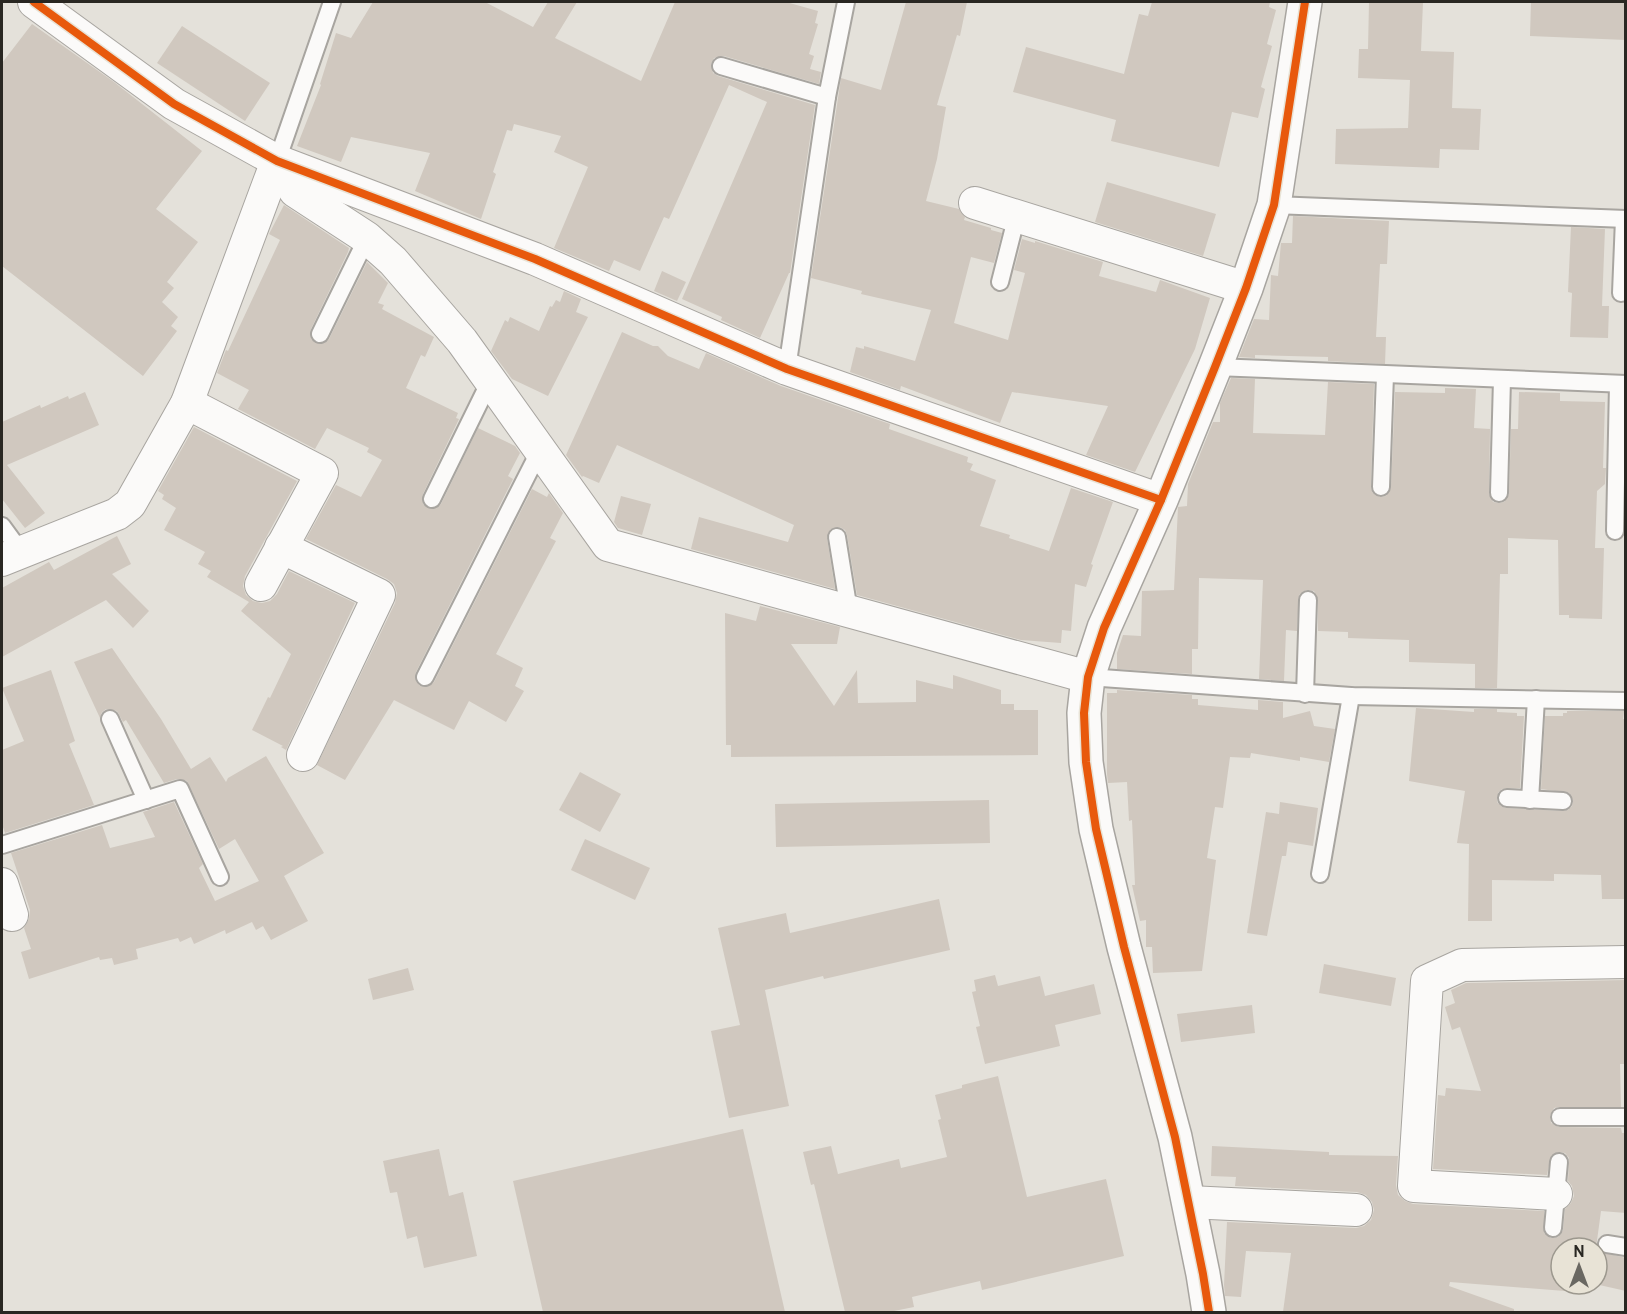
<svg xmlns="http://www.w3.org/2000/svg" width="1627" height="1314" viewBox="0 0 1627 1314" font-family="Overpass,sans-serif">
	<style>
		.building { fill: #d0c8bf }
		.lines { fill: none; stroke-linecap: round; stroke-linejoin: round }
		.lane-casing { stroke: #a8a5a0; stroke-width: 20 }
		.street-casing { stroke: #a8a5a0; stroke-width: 34 }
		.secondary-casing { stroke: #a8a5a0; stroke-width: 36 }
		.lane { stroke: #fbfaf9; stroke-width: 16 }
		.street { stroke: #fbfaf9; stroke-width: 32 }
		.secondary { stroke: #fbfaf9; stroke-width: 33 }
		.cycleway-casing { stroke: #e8e3d6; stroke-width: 11 }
		.cycleway { stroke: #e8590c; stroke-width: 8 }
	</style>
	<rect width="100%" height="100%" fill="#e4e1da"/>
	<!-- building -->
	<g class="building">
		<path d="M373,2H485L533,27L548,2H577L555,38L641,81L675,2H786L818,11L815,23L818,24L809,54L814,56L810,69L821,72L819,84L724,56L714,58L711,64L713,73L718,76L815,105L790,273H789L760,338L721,320L722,317L682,299L767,102L729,85L669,219L664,217L640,271L614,260L609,271L554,248L588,167L554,152L561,136L514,124L512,131L507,130L493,172L496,174L481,219L415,191L430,153L351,137L341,162L297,146L321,85L320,84L336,33L351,38Z"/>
		<path d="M906,2H967L960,36L957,35L937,105L946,107L937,159L926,201L959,209L965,217L964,220L991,228V230L1002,233L994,263L971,257L954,323L1008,340L1025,273L1014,270L1022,239L1035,243V241L1103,262L1099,276L1156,292L1160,280L1210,298L1195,349L1135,472L1086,455L1108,406L1012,392L1000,423L901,386L900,390L850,372L856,347L864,349V346L915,361L931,310L861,294L862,291L811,278L841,78L881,90Z"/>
		<path d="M1152,2H1270L1269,7L1276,10L1267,44L1272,46L1261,87L1265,89L1258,118L1232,112L1219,167L1111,141L1116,120L1013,92L1026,47L1124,74L1139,14L1148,16Z"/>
		<path d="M1369,2H1423L1421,51L1454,52L1452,108L1481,109L1479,150L1440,149L1439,168L1335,164L1336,129L1408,128L1410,80L1358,78L1359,49H1368Z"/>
		<path d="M1531,2H1626V40L1530,36Z"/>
		<path d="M32,24L114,82L202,151L156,209L198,242L167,282L174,288L162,302L178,317L171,326L177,331L143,376L2,266V63Z"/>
		<path d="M182,26L270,83L245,121L157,63Z"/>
		<path d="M1107,182L1216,214L1203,256L1095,222Z"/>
		<path d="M284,205L349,248L348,252L311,329L310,335L312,340L320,344L329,339L367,262L388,283L378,303L384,305L382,309L434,337L425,357L421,355L406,388L458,413L456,418L459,419L423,494L422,500L424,505L432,509L441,504L478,428L515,446L520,453L508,476L513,479L416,672L415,678L420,686L426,687L434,682L532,489L547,497L549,493L563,513L550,538L556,541L496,654L523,668L515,686L524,691L506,722L469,701L454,730L394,700L345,780L317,765L395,603L397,593L394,584L387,579L306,539L336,485L361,497L382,460L367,452L369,448L327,428L315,449L238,409L249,390L217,373L226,350L228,351L280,240L269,234Z"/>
		<path d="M1293,216L1389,221L1387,264H1380L1376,337H1386L1385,364L1328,361V357L1255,355V358L1239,357L1254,319L1269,320L1271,275L1278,276L1281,243H1292Z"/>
		<path d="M1571,227L1605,229L1602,306H1609L1608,338L1570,337L1572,293L1568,292Z"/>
		<path d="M662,271L686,282L677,301L654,291Z"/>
		<path d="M564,291L581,299L576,312L588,317L548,396L512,379L491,351L505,320L508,322L510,317L539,331L550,306L552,307L556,300L560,302Z"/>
		<path d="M622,332L653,346H658L668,356L699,369L706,353L781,386L890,424L889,429L968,457L967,462L973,464L970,470L996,480L980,526L1010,535L1009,538L1049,551L1071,488L1113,502L1091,564L1093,565L1086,587L1075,584L1071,631L1062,630L1061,643L1021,640L857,595L847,535L845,530L840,527L831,529L827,538L835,589L691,549L699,517L788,542L794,525L617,445L599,483L583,476L582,477L566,455Z"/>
		<path d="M1231,378L1255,379L1253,433L1325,435L1328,382L1374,384L1371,487L1372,492L1380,497L1386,496L1391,487L1395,392L1445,393V388L1476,389L1474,428L1490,429L1489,493L1493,502L1498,503L1504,502L1509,494L1511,429H1518L1519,392L1560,393V401L1605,402L1603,468H1606L1605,484L1597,491L1595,548H1604L1602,619L1569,618V615H1559L1558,540L1508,538V574H1500L1497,688H1475V664L1409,662V640L1348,638V632L1318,631V600L1314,591L1309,590L1304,591L1299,595L1297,631L1286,630L1284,681L1259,679L1263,580L1199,578L1198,649H1192V674L1117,669V653L1123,635L1141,636L1142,591L1174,590L1178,507L1187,506L1188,484L1213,422H1220V403Z"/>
		<path d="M85,392L99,425L7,465L45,513L25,528L2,499V422L40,405L41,408L68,396L69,399Z"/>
		<path d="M194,427L297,481L245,576L243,586L246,595L253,601L262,603L270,601L277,594L289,571L355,603L286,750L281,747L283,746L252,730L268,697L270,698L291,654L241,611L249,602L207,577L211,571L198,564L205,552L164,530L176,508L162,499L164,495L158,491Z"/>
		<path d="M621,496L651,504L642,535L618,528L614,522Z"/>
		<path d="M117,536L131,564L112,574L149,611L133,628L106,600L2,657V588L49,562L54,570Z"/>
		<path d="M760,606L840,627L837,644H791L834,706L857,670L858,703L916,702V680L953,689V675L1001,690V704H1014V710H1038V755L731,757V745H726L725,613L756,621Z"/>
		<path d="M112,648L161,719L191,769L210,757L226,782L228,778L266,756L324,853L284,876L308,921L271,940L263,926L256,930L252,922L226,934L225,930L194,944L191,937L180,942L178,938L136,949L138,959L114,965L112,958L100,960L99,957L29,979L21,952L31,949L24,928L29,919L30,910L11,853L102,825L110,848L155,837L143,812L174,802L203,864L199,868L215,901L259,881L235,839L219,849L187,781L177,779L164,783L126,720L123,722L117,711L106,709L102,712L100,718L74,662Z"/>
		<path d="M51,670L75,741L69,744L94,805L5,833L2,824V750L24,741L2,688Z"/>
		<path d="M1117,690L1192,695V699H1198V705L1258,710V700L1283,702V718L1310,711L1314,726L1335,729L1329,762L1300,757V761L1251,753L1250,758L1230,757L1223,808L1215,807L1207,858L1216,860L1202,971L1153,973L1152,947H1146V920L1140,921L1132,885H1135L1132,820L1129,821L1127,782L1108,783L1107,774V693H1117Z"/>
		<path d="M1416,708L1474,712V709H1497V712L1517,713V716H1524L1520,788L1502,789L1498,793L1497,802L1501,806L1506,808L1562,811L1568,810L1572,806L1573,801L1569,793L1541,789L1545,716H1563V713H1567V711H1624L1623,719H1626V899H1602L1601,875L1554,874V881L1492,880V921H1468L1469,844L1457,843L1465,791L1409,781Z"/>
		<path d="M580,772L621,794L600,832L559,810Z"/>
		<path d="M989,800L990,843L776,847L775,804Z"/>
		<path d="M1280,802L1318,808L1313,846L1288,842L1286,856H1282L1267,936L1247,933L1266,812L1279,814Z"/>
		<path d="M585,839L650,868L635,900L571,870Z"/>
		<path d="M939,899L950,950L824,979L823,976L765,990L789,1106L729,1118L711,1031L740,1025L718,928L786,913L790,933Z"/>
		<path d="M1324,964L1396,978L1391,1006L1319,993Z"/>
		<path d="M408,968L414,990L373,1000L368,979Z"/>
		<path d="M995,975L998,986L1040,976L1045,996L1094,984L1101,1014L1055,1025L1060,1046L985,1064L976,1027L980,1026L972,992L976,991L974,980Z"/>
		<path d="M1626,980V1064H1620L1621,1107H1559L1554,1108L1550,1116L1551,1123L1559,1127L1621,1128L1622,1133H1626V1213L1601,1211L1596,1248H1561V1284H1590V1293L1450,1282L1449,1286L1514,1309V1312H1283L1291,1253L1246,1251L1241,1297L1225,1296L1224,1285L1227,1222L1356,1228L1364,1226L1371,1220L1374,1210L1372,1202L1366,1195L1357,1192L1235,1186L1236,1177L1211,1176L1212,1146L1329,1152V1155L1398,1156L1396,1185L1398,1195L1405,1201L1413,1204L1544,1211V1233L1551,1238L1558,1237L1563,1230L1565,1209L1571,1203L1574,1196L1572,1186L1568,1181L1569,1158L1565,1153L1559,1152L1551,1156L1547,1175L1433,1169L1438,1095L1445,1096L1446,1088L1481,1091L1460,1027L1452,1030L1445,1007L1455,1003L1451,990L1466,983Z"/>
		<path d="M1252,1005L1255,1033L1181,1042L1177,1014Z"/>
		<path d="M998,1076L1027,1197L1106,1179L1124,1256L982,1290L980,1281L912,1297L914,1307L889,1312H845L814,1184L811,1185L803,1152L831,1146L838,1174L899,1159L901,1168L947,1157L938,1120L941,1119L935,1095L962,1088V1085Z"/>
		<path d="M743,1129L785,1312H543L513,1181Z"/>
		<path d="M439,1149L449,1196L463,1192L477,1256L424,1268L417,1236L407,1239L397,1192L390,1193L383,1161Z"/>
		<path d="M1597,1251L1626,1258V1291L1595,1284H1597Z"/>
	</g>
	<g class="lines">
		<defs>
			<g id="lane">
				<path d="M721,66L827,97"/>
				<path d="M277,161L332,2"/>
				<path d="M1274,205L1626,219"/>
				<path d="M1000,282L1017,215"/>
				<path d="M1621,293L1624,219"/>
				<path d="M320,334L367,238"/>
				<path d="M1215,367L1626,384"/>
				<path d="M787,369L827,97L846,2"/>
				<path d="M1381,487L1385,375"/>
				<path d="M1499,493L1502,379"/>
				<path d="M432,499L491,379"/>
				<path d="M2,526L21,552"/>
				<path d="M1615,531L1618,384"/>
				<path d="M837,537L849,611"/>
				<path d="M425,677L540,450"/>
				<path d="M1088,677L1351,696L1626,701"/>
				<path d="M1305,694L1308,600"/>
				<path d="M110,719L146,800"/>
				<path d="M1507,798L1563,801"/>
				<path d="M1530,800L1536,699"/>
				<path d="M2,845L180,789L220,877"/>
				<path d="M1320,874L1351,696"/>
				<path d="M1560,1117H1626"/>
				<path d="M1553,1228L1559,1162"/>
				<path d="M1607,1244L1626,1247"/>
			</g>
			<g id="street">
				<path d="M34,2L174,104L277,161L535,259L787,369L1161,500"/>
				<path d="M277,161L295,191L367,238L393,261L462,341L608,545L1088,677"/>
				<path d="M975,203L1246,288"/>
				<path d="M187,403L322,473L261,585"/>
				<path d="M281,547L379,595L303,755"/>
				<path d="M2,560L117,514L130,504L187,403L277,161"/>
				<path d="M2,884L12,915"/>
				<path d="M1556,1194L1414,1186L1427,981L1462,965L1626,962"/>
				<path d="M1189,1202L1356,1210"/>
			</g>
			<path id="secondary" d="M1209,1312L1203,1274L1175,1137L1124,947L1096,829L1086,762L1084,713L1088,677L1104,628L1161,500L1215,367L1246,288L1274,205L1305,2"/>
		</defs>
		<!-- lane casing -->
		<use href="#lane" class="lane-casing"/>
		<!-- street casing -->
		<use href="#street" class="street-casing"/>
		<!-- secondary casing -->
		<use href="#secondary" class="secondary-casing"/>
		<!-- lane -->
		<use href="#lane" class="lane"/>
		<!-- street -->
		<use href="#street" class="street"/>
		<!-- secondary -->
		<use href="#secondary" class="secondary"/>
		<defs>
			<g id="cycleway">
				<path d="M34,2L174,104L277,161L535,259L787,369L1161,500"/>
				<path d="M1209,1312L1203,1274L1175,1137L1124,947L1096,829L1086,762L1084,713L1088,677L1104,628L1161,500L1215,367L1246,288L1274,205L1305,2"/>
			</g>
		</defs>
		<!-- cycleway casing -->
		<use href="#cycleway" class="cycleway-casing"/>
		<!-- cycleway -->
		<use href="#cycleway" class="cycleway"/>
	</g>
	<!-- border -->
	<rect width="1627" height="1314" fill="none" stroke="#292722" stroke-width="6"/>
	<!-- north arrow -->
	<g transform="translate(1579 1266)"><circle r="28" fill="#e8e3d6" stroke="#9c988e" stroke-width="1.5"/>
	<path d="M0-4.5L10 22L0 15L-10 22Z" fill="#6a6862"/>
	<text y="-9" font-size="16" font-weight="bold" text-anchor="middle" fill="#292722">N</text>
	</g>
</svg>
